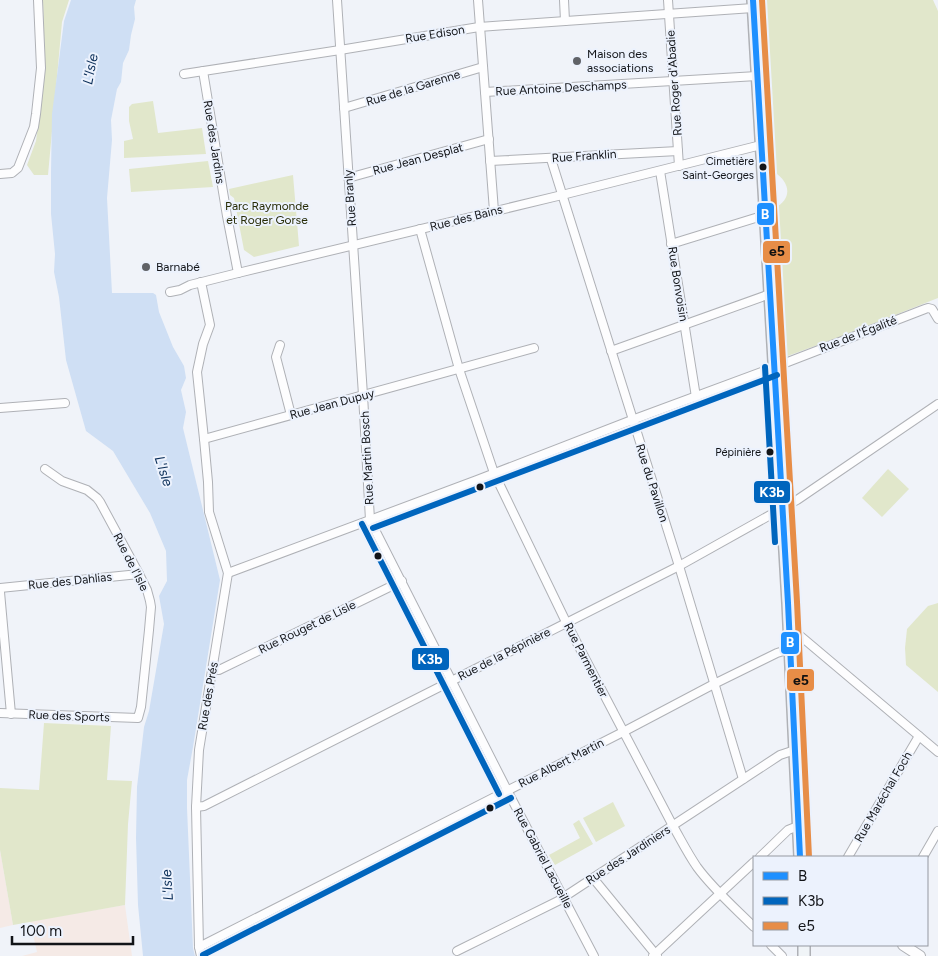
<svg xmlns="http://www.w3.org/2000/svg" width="938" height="956" viewBox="0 0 938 956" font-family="Figtree,sans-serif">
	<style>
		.industrial { fill: #f5eae6 }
		.green { fill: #e1e7cb }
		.water { fill: #cfdff4 }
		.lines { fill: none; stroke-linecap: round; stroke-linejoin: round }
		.minor-casing { stroke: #afb1b6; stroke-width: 10 }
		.tertiary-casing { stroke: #afb1b6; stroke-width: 12 }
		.secondary-casing { stroke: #afb1b6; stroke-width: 14 }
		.minor { stroke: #fdfdfe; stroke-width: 8 }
		.tertiary { stroke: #fdfdfe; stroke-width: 10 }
		.secondary { stroke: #f0f4f7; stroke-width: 11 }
		.bus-1-casing { stroke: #ecf2fd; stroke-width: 10 }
		.bus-2-casing { stroke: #ecf2fd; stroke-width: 10 }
		.bus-3-casing { stroke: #ecf2fd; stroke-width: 10 }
		.bus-1 { stroke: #1e90ff; stroke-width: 6 }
		.bus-2 { stroke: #0065bd; stroke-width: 6 }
		.bus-3 { stroke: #e78d47; stroke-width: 6 }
		.poi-dot { fill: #606267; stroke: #ecf2fd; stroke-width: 2 }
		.bus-dot { fill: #121418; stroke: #ecf2fd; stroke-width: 2 }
		.labels { text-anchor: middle; stroke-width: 4; stroke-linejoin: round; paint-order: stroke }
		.bus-label { font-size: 11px; fill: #121418; stroke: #ecf2fd; text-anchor: end }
		.street-label { font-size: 12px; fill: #121418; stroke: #ecf2fd }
		.poi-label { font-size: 12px; fill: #121418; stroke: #ecf2fd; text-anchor: start }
		.park-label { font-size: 12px; fill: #282c06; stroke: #ecf2fd }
		.water-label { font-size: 14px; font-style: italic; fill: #092d57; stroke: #ecf2fd }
		.line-badge { stroke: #ecf2fd; stroke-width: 2 }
		.badge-label { font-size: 14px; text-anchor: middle; font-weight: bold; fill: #fff }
		.pale-badge-label { font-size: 14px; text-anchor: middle; font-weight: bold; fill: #111 }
	</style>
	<rect width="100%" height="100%" fill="#f0f3f9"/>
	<!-- industrial -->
	<g class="industrial">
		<path d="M0,850L13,925L0,928Z"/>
		<path d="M125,905L132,956H22L37,952L30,921Z"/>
	</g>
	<!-- green -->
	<g class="green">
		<path d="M43,0H69L62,22L48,175H34L27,165L36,141L41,102L45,65Z"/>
		<path d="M763,0H933L938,11V298L842,336L785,357L775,208C793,198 790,182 774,172Z"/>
		<path d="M153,101L158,133L202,128L206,154L124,158V141L133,139L129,121V107L132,104Z"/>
		<path d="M208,161L213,187L131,192L129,169Z"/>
		<path d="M293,175L299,246L254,257L244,250L234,198L230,195L229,189Z"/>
		<path d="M888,469L909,489L882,517L862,498Z"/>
		<path d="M938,603V692L906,665L905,648L907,629L928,606Z"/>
		<path d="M44,723L111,726L107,780L132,781L128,824L125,905L13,925L0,850V788L39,790Z"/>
		<path d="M613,802L625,826L596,842L583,818Z"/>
		<path d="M579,820L593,844L555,865L549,855L580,838L573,824Z"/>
	</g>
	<!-- water -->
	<path class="water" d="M71,0H136L134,7L135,19L131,35L129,50L123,63L121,82L117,89L111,120L112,140L107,198L112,293H153L156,295L159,312L173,347L184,366L186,378L181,390L186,412L183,428L220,580L193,747L187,780V808L193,948L195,956H143L138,905L136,838L137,787L144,727L149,711L164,624L159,596L167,581L166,551L150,513L113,451L86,431L66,360L59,297L54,272L55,254L51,214V172L52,114L64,21Z"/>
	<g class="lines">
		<defs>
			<g id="minor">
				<path d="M337,0L363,395L370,520L507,790L594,956"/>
				<path d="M478,0L494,211"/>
				<path d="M564,0L565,21"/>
				<path d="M668,0L679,166"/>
				<path d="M203,71L227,216L238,273"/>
				<path d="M184,74L340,50L479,27L753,8"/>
				<path d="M485,92L757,76"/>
				<path d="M344,108L483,67"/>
				<path d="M551,159L679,566L743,779"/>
				<path d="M490,161L678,151"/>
				<path d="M660,171L696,397"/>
				<path d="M0,174L12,173L18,168L34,127L36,114L41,68L38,0"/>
				<path d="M348,178L489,139"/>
				<path d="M420,229L459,369L494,473L566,622L673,826C681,840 688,854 697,867C713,889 735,908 754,927"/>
				<path d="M671,244L765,215"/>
				<path d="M170,292L180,290L190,285L238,273L562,195L761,145"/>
				<path d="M280,345L276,357L291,415"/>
				<path d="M611,351L770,294"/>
				<path d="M0,408L65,403"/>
				<path d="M204,439L534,348"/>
				<path d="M228,573L477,480L632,420L767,370L925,309L928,308L932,309L938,319"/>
				<path d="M0,588L139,574"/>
				<path d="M0,592L11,714"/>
				<path d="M789,633L798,634L938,752"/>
				<path d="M213,669L219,670L402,581"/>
				<path d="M0,713L138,718L141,707L149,630L151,607L150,601L147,590L139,574L100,502L97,498L87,490L62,481L45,469"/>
				<path d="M196,807L204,806L679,566L797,500L938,404"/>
				<path d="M760,857L788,830L798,826"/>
				<path d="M848,857L919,736"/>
				<path d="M923,857L938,831"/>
				<path d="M593,878L657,956"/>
				<path d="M771,945L782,956"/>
				<path d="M199,947L623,732L714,684L777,653L790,649"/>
				<path d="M457,951L558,901L780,755L795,750"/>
				<path d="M201,956L199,947L196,807L199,750L228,573L209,512L208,482L204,439L197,372L203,344L210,325L201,282"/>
				<path d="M653,956L754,862"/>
			</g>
			<path id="tertiary" d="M903,945L920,956"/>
			<g id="secondary">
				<path d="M753,0L788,603L800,857"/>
				<path d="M804,945V956"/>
			</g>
		</defs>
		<!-- minor casing -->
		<use href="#minor" class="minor-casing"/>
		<!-- tertiary casing -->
		<use href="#tertiary" class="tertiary-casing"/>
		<!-- secondary casing -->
		<use href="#secondary" class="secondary-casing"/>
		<!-- minor -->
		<use href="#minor" class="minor"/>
		<!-- tertiary -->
		<use href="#tertiary" class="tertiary"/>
		<!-- secondary -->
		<use href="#secondary" class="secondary"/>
		<defs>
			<path id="bus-1" d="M753,0L788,603L800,857"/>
			<g id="bus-2">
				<path d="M765,367L775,542"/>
				<path d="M362,524L499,794"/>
				<path d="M373,528L777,375"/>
				<path d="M203,955L511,798"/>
			</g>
			<path id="bus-3" d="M762,0L797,602L809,857"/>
		</defs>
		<!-- bus-1 casing -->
		<use href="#bus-1" class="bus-1-casing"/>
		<!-- bus-2 casing -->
		<use href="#bus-2" class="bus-2-casing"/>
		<!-- bus-3 casing -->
		<use href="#bus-3" class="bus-3-casing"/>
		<!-- bus-1 -->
		<use href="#bus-1" class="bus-1"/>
		<!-- bus-2 -->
		<use href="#bus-2" class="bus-2"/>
		<!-- bus-3 -->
		<use href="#bus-3" class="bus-3"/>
	</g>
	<!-- markers -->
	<g class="poi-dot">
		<circle cx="577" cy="61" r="5"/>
		<circle cx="146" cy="267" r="5"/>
	</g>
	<g class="bus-dot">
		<circle cx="763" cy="167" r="4.5"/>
		<circle cx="770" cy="452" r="4.5"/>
		<circle cx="480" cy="487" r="4.5"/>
		<circle cx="378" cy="556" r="4.5"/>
		<circle cx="490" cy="808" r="4.5"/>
	</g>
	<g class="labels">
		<!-- bus labels -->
		<g class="bus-label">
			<text x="754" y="165">Cimetière<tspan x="754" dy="14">Saint-Georges</tspan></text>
			<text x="761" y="456">Pépinière</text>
		</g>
		<!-- street labels -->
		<g class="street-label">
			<text transform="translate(435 34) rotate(-9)" y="4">Rue Edison</text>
			<text transform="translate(674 83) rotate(-94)" y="4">Rue Roger d'Abadie</text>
			<text transform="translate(413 88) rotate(-17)" y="4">Rue de la Garenne</text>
			<text transform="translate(561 88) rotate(-3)" y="4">Rue Antoine Deschamps</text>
			<text transform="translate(214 142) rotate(81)" y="4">Rue des Jardins</text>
			<text transform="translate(584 156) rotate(-4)" y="4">Rue Franklin</text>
			<text transform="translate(418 159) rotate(-15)" y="4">Rue Jean Desplat</text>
			<text transform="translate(350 198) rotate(-94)" y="4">Rue Branly</text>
			<text transform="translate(466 218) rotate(-14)" y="4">Rue des Bains</text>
			<text transform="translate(678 284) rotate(81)" y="4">Rue Bonvoisin</text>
			<text transform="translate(858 334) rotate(-21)" y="4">Rue de l'Égalité</text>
			<text transform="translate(332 404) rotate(-15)" y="4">Rue Jean Dupuy</text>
			<text transform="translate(367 458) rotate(-93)" y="4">Rue Martin Bosch</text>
			<text transform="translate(652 483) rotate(72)" y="4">Rue du Pavillon</text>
			<text transform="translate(131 562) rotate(63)" y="4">Rue de l'Isle</text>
			<text transform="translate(70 581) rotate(-6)" y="4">Rue des Dahlias</text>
			<text transform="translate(307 627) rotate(-26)" y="4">Rue Rouget de Lisle</text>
			<text transform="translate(504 654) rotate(-27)" y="4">Rue de la Pépinière</text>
			<text transform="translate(586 660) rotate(63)" y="4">Rue Parmentier</text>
			<text transform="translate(208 696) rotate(-80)" y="4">Rue des Prés</text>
			<text transform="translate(69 716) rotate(2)" y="4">Rue des Sports</text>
			<text transform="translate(561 763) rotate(-27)" y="4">Rue Albert Martin</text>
			<text transform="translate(883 797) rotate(-60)" y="4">Rue Maréchal Foch</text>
			<text transform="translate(628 855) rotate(-33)" y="4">Rue des Jardiniers</text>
			<text transform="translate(543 858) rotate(62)" y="4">Rue Gabriel Lacueille</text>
		</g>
		<!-- poi labels -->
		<g class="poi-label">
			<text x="587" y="58">Maison des<tspan x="587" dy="14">associations</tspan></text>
			<text x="156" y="271">Barnabé</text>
		</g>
		<!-- park labels -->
		<g class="park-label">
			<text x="267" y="210">Parc Raymonde<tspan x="267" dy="14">et Roger Gorse</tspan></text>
		</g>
		<!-- water labels -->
		<g class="water-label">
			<text transform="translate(90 69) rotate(-79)" y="5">L'Isle</text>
			<text transform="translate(164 471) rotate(72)" y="5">L'Isle</text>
			<text transform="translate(167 885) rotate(-94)" y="5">L'Isle</text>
		</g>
	</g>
	<g class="line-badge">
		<rect x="756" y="202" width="19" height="24" rx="5" fill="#1e90ff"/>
		<rect x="762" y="240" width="29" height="24" rx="5" fill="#e78d47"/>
		<rect x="753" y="480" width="38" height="24" rx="5" fill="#0065bd"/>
		<rect x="780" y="631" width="20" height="24" rx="5" fill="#1e90ff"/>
		<rect x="411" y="647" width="39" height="24" rx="5" fill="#0065bd"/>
		<rect x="786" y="668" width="29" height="24" rx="5" fill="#e78d47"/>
	</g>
	<g class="badge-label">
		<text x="765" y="219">B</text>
		<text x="772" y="497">K3b</text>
		<text x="790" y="647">B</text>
		<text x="430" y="664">K3b</text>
	</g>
	<g class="pale-badge-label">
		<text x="777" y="256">e5</text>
		<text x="801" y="685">e5</text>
	</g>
	<!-- legend -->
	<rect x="753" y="856" width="175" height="90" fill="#ecf2fd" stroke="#9599a1"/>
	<rect x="763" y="872" width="25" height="8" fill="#1e90ff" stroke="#9599a1"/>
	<text x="798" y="881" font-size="15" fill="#121418">B</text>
	<rect x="763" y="897" width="25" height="8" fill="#0065bd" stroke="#9599a1"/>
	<text x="798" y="906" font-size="15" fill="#121418">K3b</text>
	<rect x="763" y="922" width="25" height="8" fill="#e78d47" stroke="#9599a1"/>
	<text x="798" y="931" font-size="15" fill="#121418">e5</text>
	<!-- scale -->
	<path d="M12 936v8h121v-8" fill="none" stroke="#121418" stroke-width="2.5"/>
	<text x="20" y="936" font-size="15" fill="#121418" stroke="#ecf2fd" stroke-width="4" paint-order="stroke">100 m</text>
</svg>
